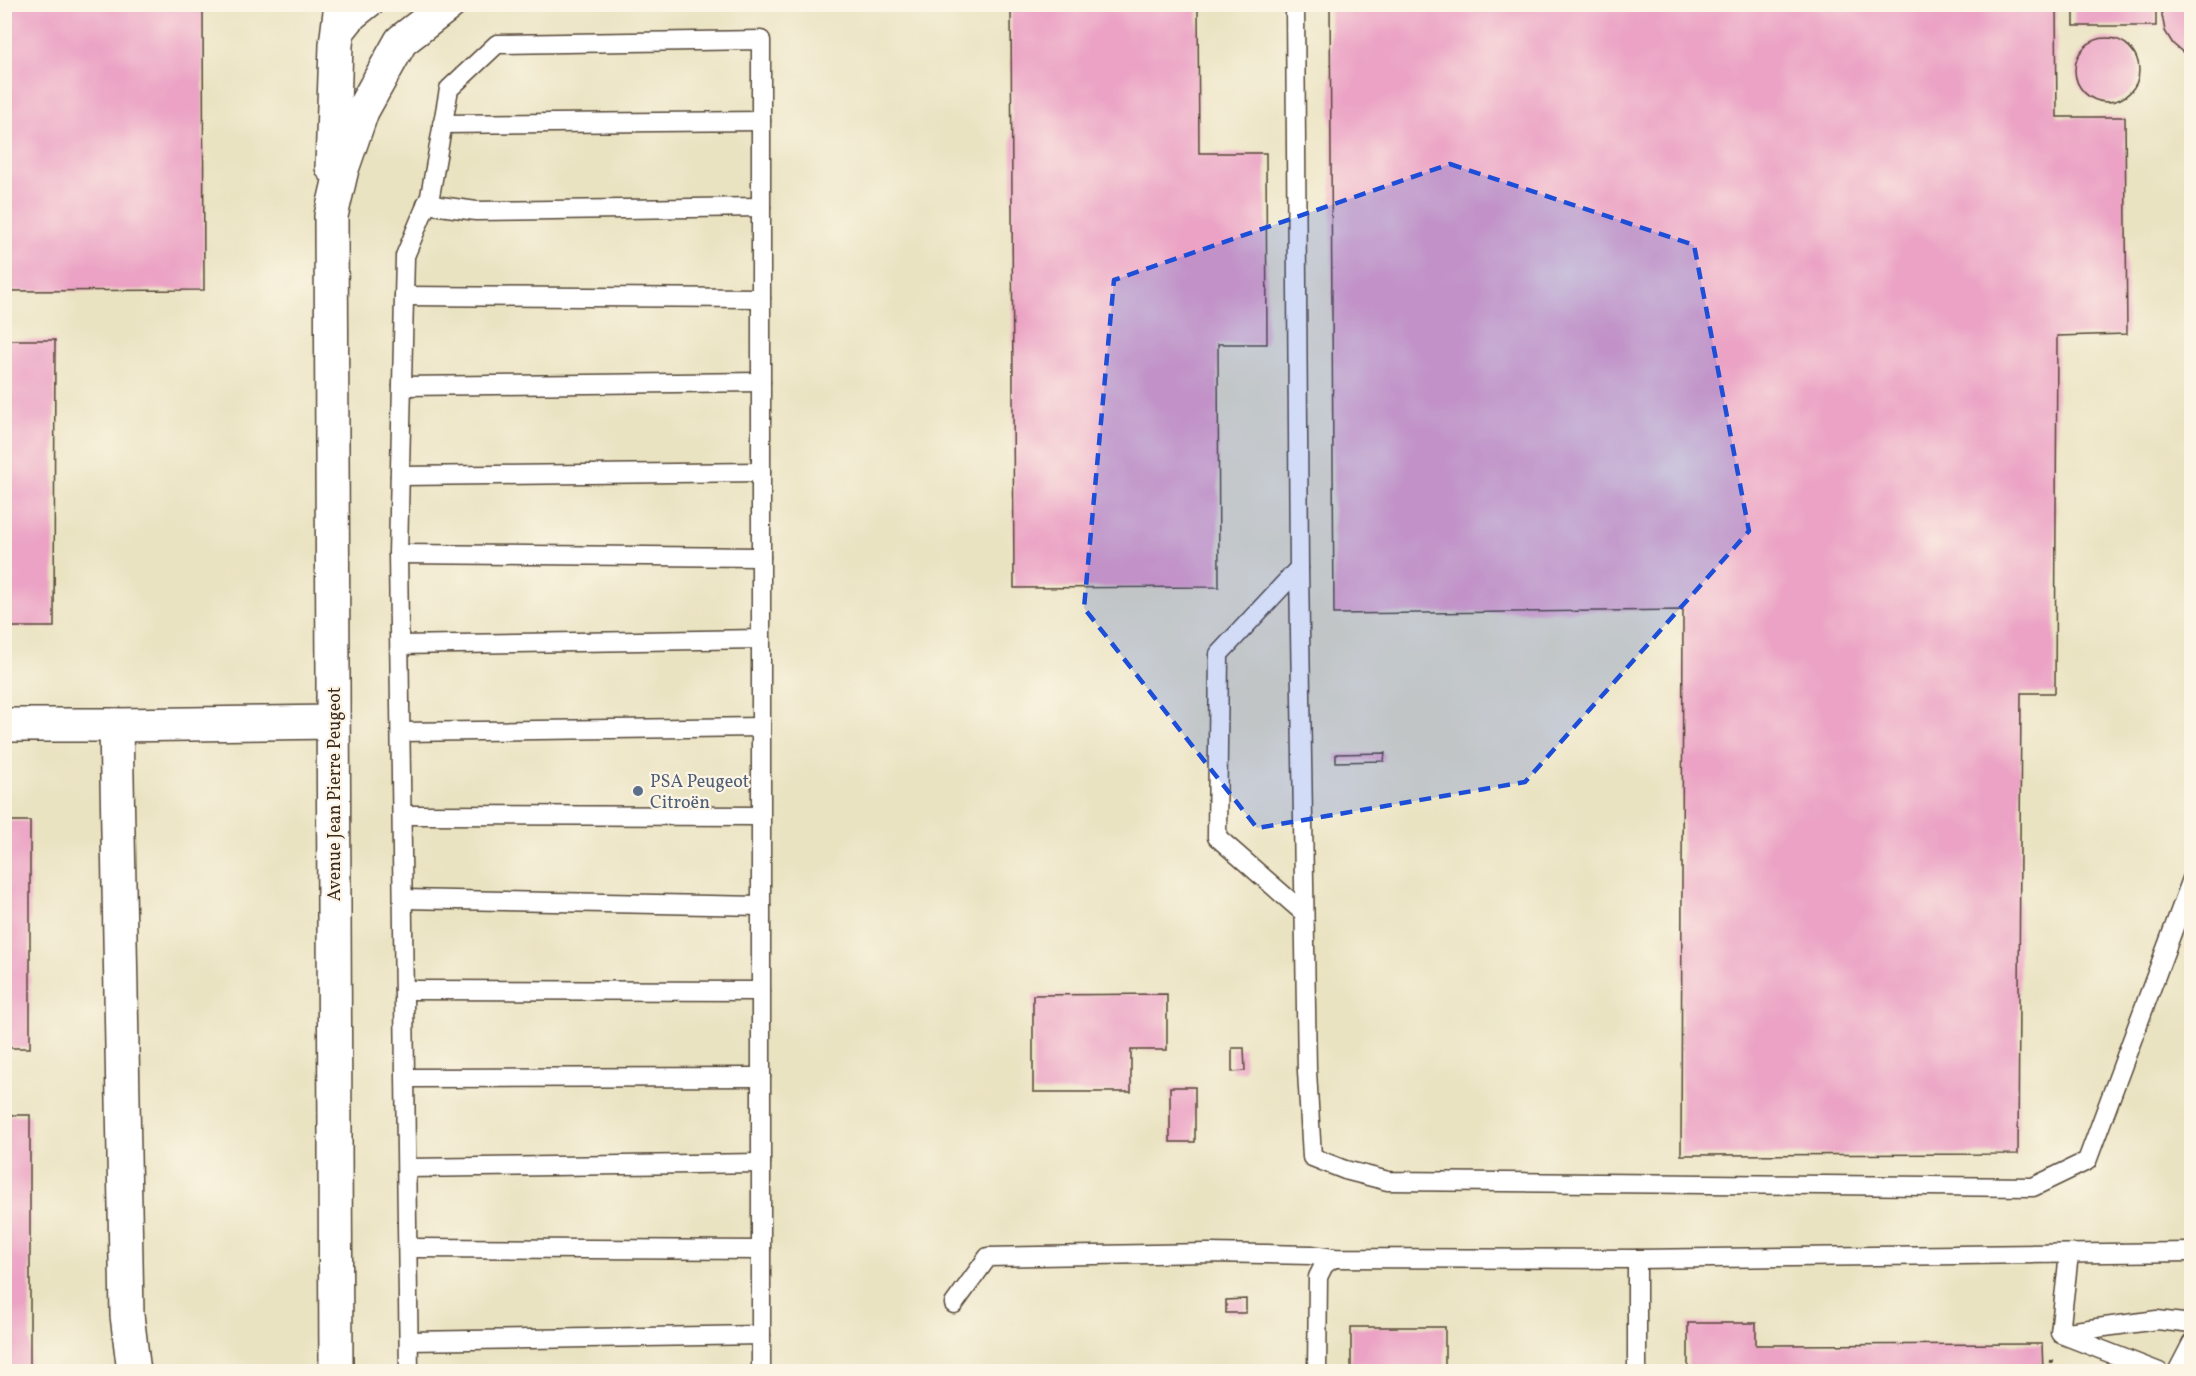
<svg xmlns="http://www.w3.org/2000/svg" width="2196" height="1376" viewBox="0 0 2196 1376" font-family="Vollkorn,serif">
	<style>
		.building { fill: #eba2c4 }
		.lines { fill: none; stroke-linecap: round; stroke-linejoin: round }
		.service-casing { stroke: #554637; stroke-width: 21 }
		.minor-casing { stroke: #554637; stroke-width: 36 }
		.path { stroke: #554637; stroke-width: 4; stroke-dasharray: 4.5 4.5; stroke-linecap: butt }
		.service { stroke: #fff; stroke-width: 18 }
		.minor { stroke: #fff; stroke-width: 33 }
		.marked { fill: #1d4ed8; fill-opacity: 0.2; stroke: #1d4ed8; stroke-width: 4.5; stroke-dasharray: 12 8; stroke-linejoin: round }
		.service-dot { fill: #5c6f8a; stroke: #fcf5e5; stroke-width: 2 }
		.labels { text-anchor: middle; stroke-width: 4.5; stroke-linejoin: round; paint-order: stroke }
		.service-label { font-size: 18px; fill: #4e5e75; stroke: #fcf5e5; text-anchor: start }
		.street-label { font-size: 18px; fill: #3b2a1e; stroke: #fcf5e5 }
	</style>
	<rect width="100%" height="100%" fill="#fcf5e5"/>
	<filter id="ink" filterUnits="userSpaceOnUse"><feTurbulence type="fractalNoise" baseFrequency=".0167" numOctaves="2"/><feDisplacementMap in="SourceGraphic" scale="12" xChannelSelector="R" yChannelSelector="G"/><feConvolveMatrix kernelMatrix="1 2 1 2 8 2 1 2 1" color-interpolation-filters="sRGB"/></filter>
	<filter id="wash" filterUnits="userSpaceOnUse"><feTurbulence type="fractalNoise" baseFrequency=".008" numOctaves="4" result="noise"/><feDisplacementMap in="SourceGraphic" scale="24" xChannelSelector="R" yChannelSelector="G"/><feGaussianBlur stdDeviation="1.35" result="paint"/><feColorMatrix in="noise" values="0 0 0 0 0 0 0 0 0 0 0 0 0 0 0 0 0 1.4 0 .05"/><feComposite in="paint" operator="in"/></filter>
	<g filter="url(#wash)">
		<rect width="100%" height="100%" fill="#eae3c2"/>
		<g id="blocks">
			<!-- building -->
			<g class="building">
				<path d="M4,4H203L204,290L4,291Z"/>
				<path d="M1093,4H1138V7L1172,5V7H1198L1199,153H1266L1267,344H1218L1219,587L1014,588L1011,7L1093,6Z"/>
				<path d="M1330,4H2056L2057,117H2125L2127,334L2057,336L2055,693H2021L2018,1154L1681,1155L1683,610L1334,614Z"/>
				<path d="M2163,4H2192V56L2185,54L2173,44L2165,31L2162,15Z"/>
				<rect x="2074" y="5" width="82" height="21"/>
				<circle cx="2107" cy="70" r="32"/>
				<path d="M4,340H55L54,627H4Z"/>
				<path d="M1385,753L1384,761L1336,762V754Z"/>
				<rect x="4" y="821" width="26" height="227"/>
				<path d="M1167,994V1050H1131V1092H1033V995Z"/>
				<path d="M1232,1048H1244L1245,1071L1232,1072Z"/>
				<rect x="1170" y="1087" width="25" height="55"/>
				<rect x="4" y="1115" width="26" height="257"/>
				<path d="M1246,1299V1313H1226V1300Z"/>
				<path d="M1688,1323H1756V1345L2042,1344L2043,1372H1688Z"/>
				<rect x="1351" y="1327" width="94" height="45"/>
			</g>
		</g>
	</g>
	<g filter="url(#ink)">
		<use href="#blocks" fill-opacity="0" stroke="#554637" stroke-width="1.5"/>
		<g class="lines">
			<defs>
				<g id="service">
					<path d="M1295,4L1299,568L1307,1071L1312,1157L1345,1170L1388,1181L2033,1187L2087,1161L2192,879"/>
					<path d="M341,39L357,19L376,4"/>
					<path d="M442,124L761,121"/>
					<path d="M426,204L476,211L761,207"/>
					<path d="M404,296L761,298"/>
					<path d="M402,386L761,382"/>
					<path d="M400,476L761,472"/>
					<path d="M398,554L761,557"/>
					<path d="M1299,568L1219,654L1217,837L1304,913"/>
					<path d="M400,645L761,639"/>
					<path d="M401,732L761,727"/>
					<path d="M402,815L761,816"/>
					<path d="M403,899L761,906"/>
					<path d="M404,990L761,991"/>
					<path d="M406,1078L761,1077"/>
					<path d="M407,1168L761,1163"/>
					<path d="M408,1248L761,1250"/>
					<path d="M2069,1254L2060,1333L2157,1320L2192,1324"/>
					<path d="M954,1304L988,1257L1209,1253L1311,1255L1334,1258L1637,1259L2192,1252"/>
					<path d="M2061,1334L2159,1372"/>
					<path d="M409,1341L761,1335"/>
					<path d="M409,1372L398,554L405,256L430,196L449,89L497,44L761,40V1372"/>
					<path d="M1317,1372L1318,1277L1324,1265L1334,1258"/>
					<path d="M1637,1372V1259"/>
					<path d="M2177,1372L2192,1343"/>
				</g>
				<g id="minor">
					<path d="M332,167L336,45L341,4"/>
					<path d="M4,725H116L127,1315L134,1372"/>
					<path d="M116,725L333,722"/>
					<path d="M336,1372L331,216L342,169L362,111L401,41L449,4"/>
				</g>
			</defs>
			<!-- service casing -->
			<use href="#service" class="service-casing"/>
			<!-- minor casing -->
			<use href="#minor" class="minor-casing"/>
			<!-- path -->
			<path class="path" d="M2051,1372L2052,1360"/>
			<!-- service -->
			<use href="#service" class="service"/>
			<!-- minor -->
			<use href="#minor" class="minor"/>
		</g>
	</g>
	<!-- marked area -->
	<path class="marked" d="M1450,164L1694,245L1749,531L1525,782L1257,828L1084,608L1114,280Z"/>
	<!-- markers -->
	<circle class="service-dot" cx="638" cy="791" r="6"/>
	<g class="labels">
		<!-- service labels -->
		<g class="service-label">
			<text x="650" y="787">PSA Peugeot<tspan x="650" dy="21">Citroën</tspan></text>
		</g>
		<!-- street labels -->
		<g class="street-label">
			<text transform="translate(334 794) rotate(-90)" y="6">Avenue Jean Pierre Peugeot</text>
		</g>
	</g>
	<!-- margin -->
	<rect width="2196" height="1376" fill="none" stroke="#fcf5e5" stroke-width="24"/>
</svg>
